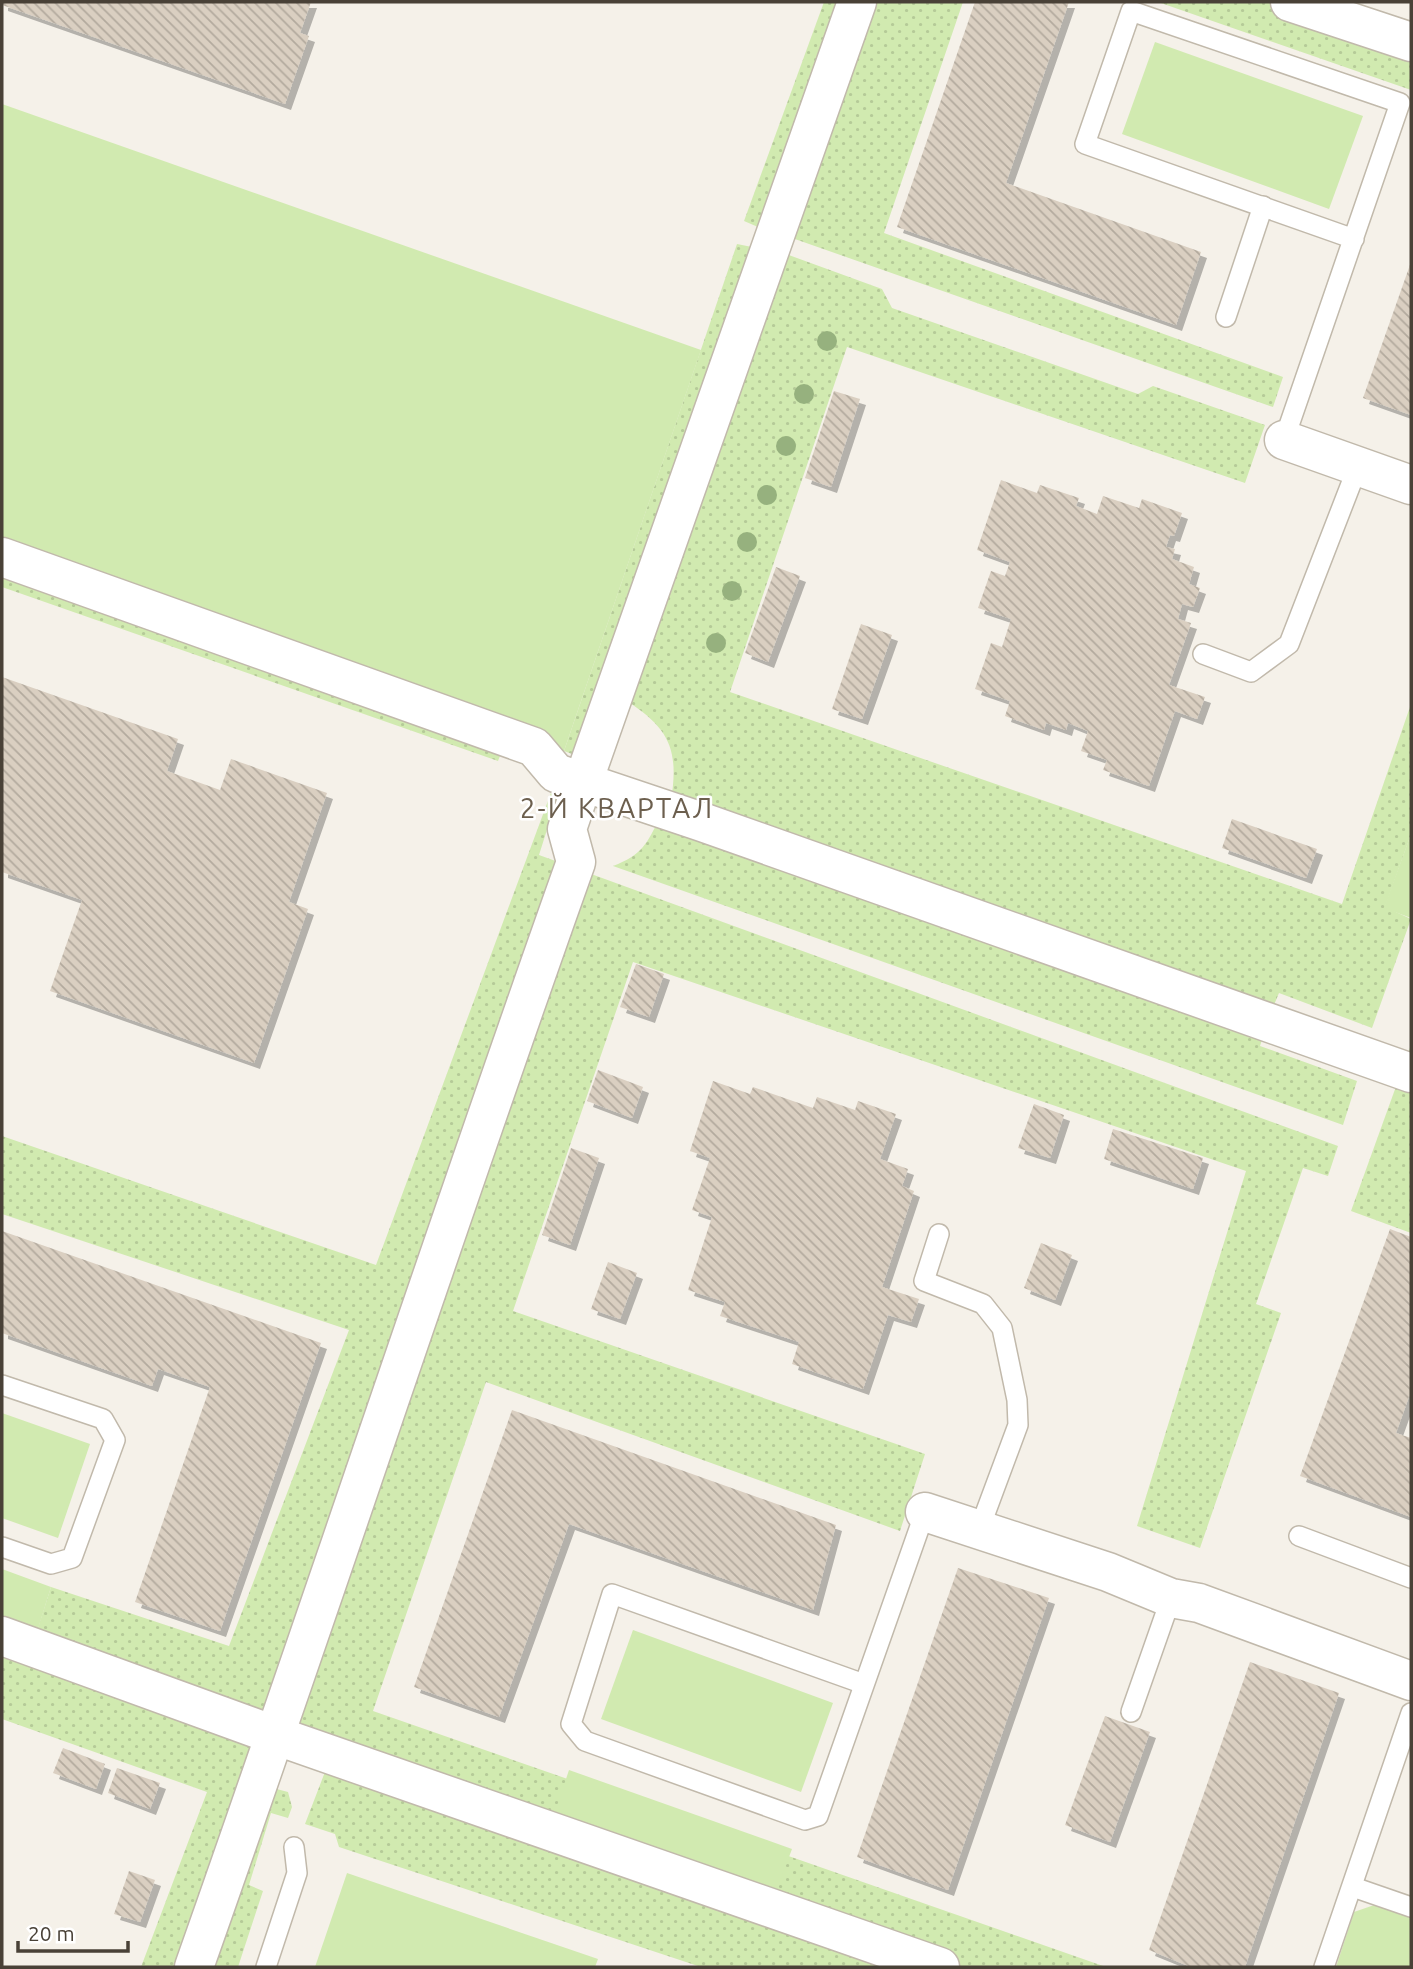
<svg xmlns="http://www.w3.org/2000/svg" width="1413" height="1969" viewBox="0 0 1413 1969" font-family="Ubuntu,sans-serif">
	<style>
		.grass { fill: url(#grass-dots) }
		.green { fill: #d1eab0 }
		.building { fill: url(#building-back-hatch); filter: url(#shadow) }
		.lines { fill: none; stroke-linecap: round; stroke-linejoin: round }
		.lane-casing { stroke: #c1b9ab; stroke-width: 22 }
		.street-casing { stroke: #c1b9ab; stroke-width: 41 }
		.lane { stroke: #fff; stroke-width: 19 }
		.street { stroke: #fff; stroke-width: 38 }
		.tree { fill: #96b17e }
		.labels { text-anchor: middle; stroke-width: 5; stroke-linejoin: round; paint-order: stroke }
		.quarter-label { font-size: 28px; letter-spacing: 2px; fill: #6c5f4e; stroke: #fff }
	</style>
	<defs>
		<pattern id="grass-dots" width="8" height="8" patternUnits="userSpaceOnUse" patternTransform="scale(1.75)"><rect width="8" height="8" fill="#d1eab0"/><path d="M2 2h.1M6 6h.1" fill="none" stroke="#b5ca98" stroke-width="1.8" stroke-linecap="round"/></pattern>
		<pattern id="building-back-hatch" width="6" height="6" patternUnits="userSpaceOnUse" patternTransform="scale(1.75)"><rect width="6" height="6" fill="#dacfc1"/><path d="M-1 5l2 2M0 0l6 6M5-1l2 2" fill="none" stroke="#b3aa9e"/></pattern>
		<filter id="shadow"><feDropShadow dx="6" dy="6" stdDeviation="0" flood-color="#0004"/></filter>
	</defs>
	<rect width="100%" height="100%" fill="#f5f1e9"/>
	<!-- grass -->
	<g class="grass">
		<path d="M824,2H841L758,227L744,221Z"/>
		<path d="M875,2H963L884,233L1283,377L1273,407L792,238Z"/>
		<path d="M1158,2H1351L1411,23V90Z"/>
		<path d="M737,244L757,248L572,754L564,751Z"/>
		<path d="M786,254L882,289L892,308L1138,394L1153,386L1265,425L1245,483L847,347L730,692L1342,904L1411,704V834L1385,907L1411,919L1372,1028L1279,993L1271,1012L671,801C679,750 670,729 627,701Z"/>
		<path d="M2,569L503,748L498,761L2,587Z"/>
		<path d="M552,790L558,795L539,855L1338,1146L1328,1176L1303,1168L1256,1304L1281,1313L1200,1548L1137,1526L1246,1171L633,962L513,1311L925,1454L900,1531L486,1382L373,1711L1106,1967H701L339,1847L335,1834L305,1824L328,1764L291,1730L184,1967H141L207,1792L2,1719V1619L37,1631L51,1587L229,1646L349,1330L2,1214V1136L376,1265Z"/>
		<path d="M660,817L1265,1030L1260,1046L1357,1081L1343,1125L613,866C642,855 647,844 660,817Z"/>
		<path d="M1411,1045V1233L1351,1211Z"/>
		<path d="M269,1787L288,1792L292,1807L288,1818L271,1813L249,1885L263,1891L238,1967H209Z"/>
	</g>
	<!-- green -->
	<g class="green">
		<path d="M1155,42L1363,116L1329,209L1122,134Z"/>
		<path d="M2,104L701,350L564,751L2,550Z"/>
		<path d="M1411,834V918L1384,908Z"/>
		<path d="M2,1413L90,1444L58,1538L2,1518Z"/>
		<path d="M2,1569L51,1587L37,1632L2,1619Z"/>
		<path d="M633,1630L833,1703L801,1792L601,1719Z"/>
		<path d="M569,1770L792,1849L776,1892L555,1812Z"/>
		<path d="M347,1873L598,1959L595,1967H315Z"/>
		<path d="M1380,1903L1411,1914V1967H1336L1354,1912Z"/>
	</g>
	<!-- building -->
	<g class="building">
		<path d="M2,2H311L300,33L309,36L285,104L2,5Z"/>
		<path d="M975,2H1069L1006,183L1201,252L1176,325L897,227Z"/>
		<path d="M1411,262V415L1363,398Z"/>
		<path d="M834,391L860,399L831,487L805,478Z"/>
		<path d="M1001,480L1037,493L1040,485L1079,498L1076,506L1097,514L1103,496L1139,508L1142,499L1182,513L1174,536L1170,535L1166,547L1175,549L1172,559L1194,567L1189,584L1200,588L1193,607L1182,604L1178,619L1191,623L1169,685L1205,697L1197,719L1175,711L1149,786L1103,770L1107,760L1081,751L1088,731L1068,723L1066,730L1046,723L1044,730L1005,716L1010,701L975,689L991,643L1002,647L1011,619L978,608L991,571L1005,576L1010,562L977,550Z"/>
		<path d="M776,567L800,576L768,662L745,653Z"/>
		<path d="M861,624L892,635L862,719L832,709Z"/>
		<path d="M2,677L178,739L167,771L220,790L231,759L327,793L289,902L308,909L254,1063L50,991L82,900L2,872Z"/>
		<path d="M1232,819L1317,849L1306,878L1222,848Z"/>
		<path d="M636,964L664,974L649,1017L620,1007Z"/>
		<path d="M598,1070L643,1087L632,1118L587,1101Z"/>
		<path d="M713,1081L750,1094L753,1087L813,1108L817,1097L855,1110L858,1101L896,1114L880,1159L908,1169L902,1186L914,1191L882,1287L919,1299L911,1322L888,1315L863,1389L792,1364L799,1342L720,1316L725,1302L688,1290L712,1217L692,1210L710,1158L690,1151Z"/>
		<path d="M1034,1104L1064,1115L1050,1158L1018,1148Z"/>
		<path d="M1113,1129L1203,1158L1193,1189L1104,1159Z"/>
		<path d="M571,1148L599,1158L570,1245L542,1235Z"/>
		<path d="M1390,1229L1411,1237V1391L1396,1433L1411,1438V1517L1300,1476Z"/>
		<path d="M2,1231L321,1343L220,1631L135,1602L210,1387L158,1369L152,1386L2,1333Z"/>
		<path d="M1041,1243L1072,1255L1055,1300L1024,1288Z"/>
		<path d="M608,1262L637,1273L620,1319L591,1309Z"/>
		<path d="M512,1410L836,1525L813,1610L569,1524L499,1717L414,1687Z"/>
		<path d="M958,1568L1049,1598L948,1890L857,1857Z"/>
		<path d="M1250,1662L1339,1693L1245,1967H1191L1149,1950Z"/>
		<path d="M1105,1716L1150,1732L1110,1842L1065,1825Z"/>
		<path d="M63,1748L105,1764L96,1789L53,1773Z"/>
		<path d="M117,1768L160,1783L150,1809L108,1793Z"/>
		<path d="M129,1871L155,1880L140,1922L114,1914Z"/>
	</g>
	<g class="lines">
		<defs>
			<g id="lane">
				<path d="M1226,317L1263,206"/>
				<path d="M1284,440L1400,103L1131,11L1085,144L1354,239"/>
				<path d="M1203,654L1251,672L1289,644L1358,466"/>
				<path d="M939,1234L924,1281L983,1304L1002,1328L1017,1400L1018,1425L979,1530"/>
				<path d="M2,1385L103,1419L115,1440L72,1558L51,1564L2,1547"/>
				<path d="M1299,1536L1411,1578"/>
				<path d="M864,1684L612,1594L571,1724L585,1741L805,1820L818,1816L925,1512"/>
				<path d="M1131,1712L1171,1598"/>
				<path d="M1353,1887L1411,1907"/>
				<path d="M266,1967L297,1873L294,1847"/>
				<path d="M1324,1967L1411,1713"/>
			</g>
			<g id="street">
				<path d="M1290,2L1411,42"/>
				<path d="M1284,440L1411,485"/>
				<path d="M2,557L534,747L556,773L702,822L1411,1073"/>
				<path d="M925,1512L1108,1572L1171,1598L1199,1603L1411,1681"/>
				<path d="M2,1636L277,1736L940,1967"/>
				<path d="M194,1967C324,1600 445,1229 576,862L567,829L583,782L857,2"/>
			</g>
		</defs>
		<!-- lane casing -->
		<use href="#lane" class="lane-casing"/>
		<!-- street casing -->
		<use href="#street" class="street-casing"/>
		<!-- lane -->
		<use href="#lane" class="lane"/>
		<!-- street -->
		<use href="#street" class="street"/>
	</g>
	<!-- trees -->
	<g class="tree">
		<circle cx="827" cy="341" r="10"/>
		<circle cx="804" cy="394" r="10"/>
		<circle cx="786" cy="446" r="10"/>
		<circle cx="767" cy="495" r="10"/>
		<circle cx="747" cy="542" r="10"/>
		<circle cx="732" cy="591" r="10"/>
		<circle cx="716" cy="643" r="10"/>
	</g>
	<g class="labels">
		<!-- quarter labels -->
		<g class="quarter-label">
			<text x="617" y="818">2-Й КВАРТАЛ</text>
		</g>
	</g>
	<!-- border -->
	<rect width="1413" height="1969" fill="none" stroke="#494137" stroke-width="7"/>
	<!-- scale -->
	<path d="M18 1941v10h110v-10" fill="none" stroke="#494137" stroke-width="3.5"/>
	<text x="28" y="1941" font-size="21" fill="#494137" stroke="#ffffff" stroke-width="5" paint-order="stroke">20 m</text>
</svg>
